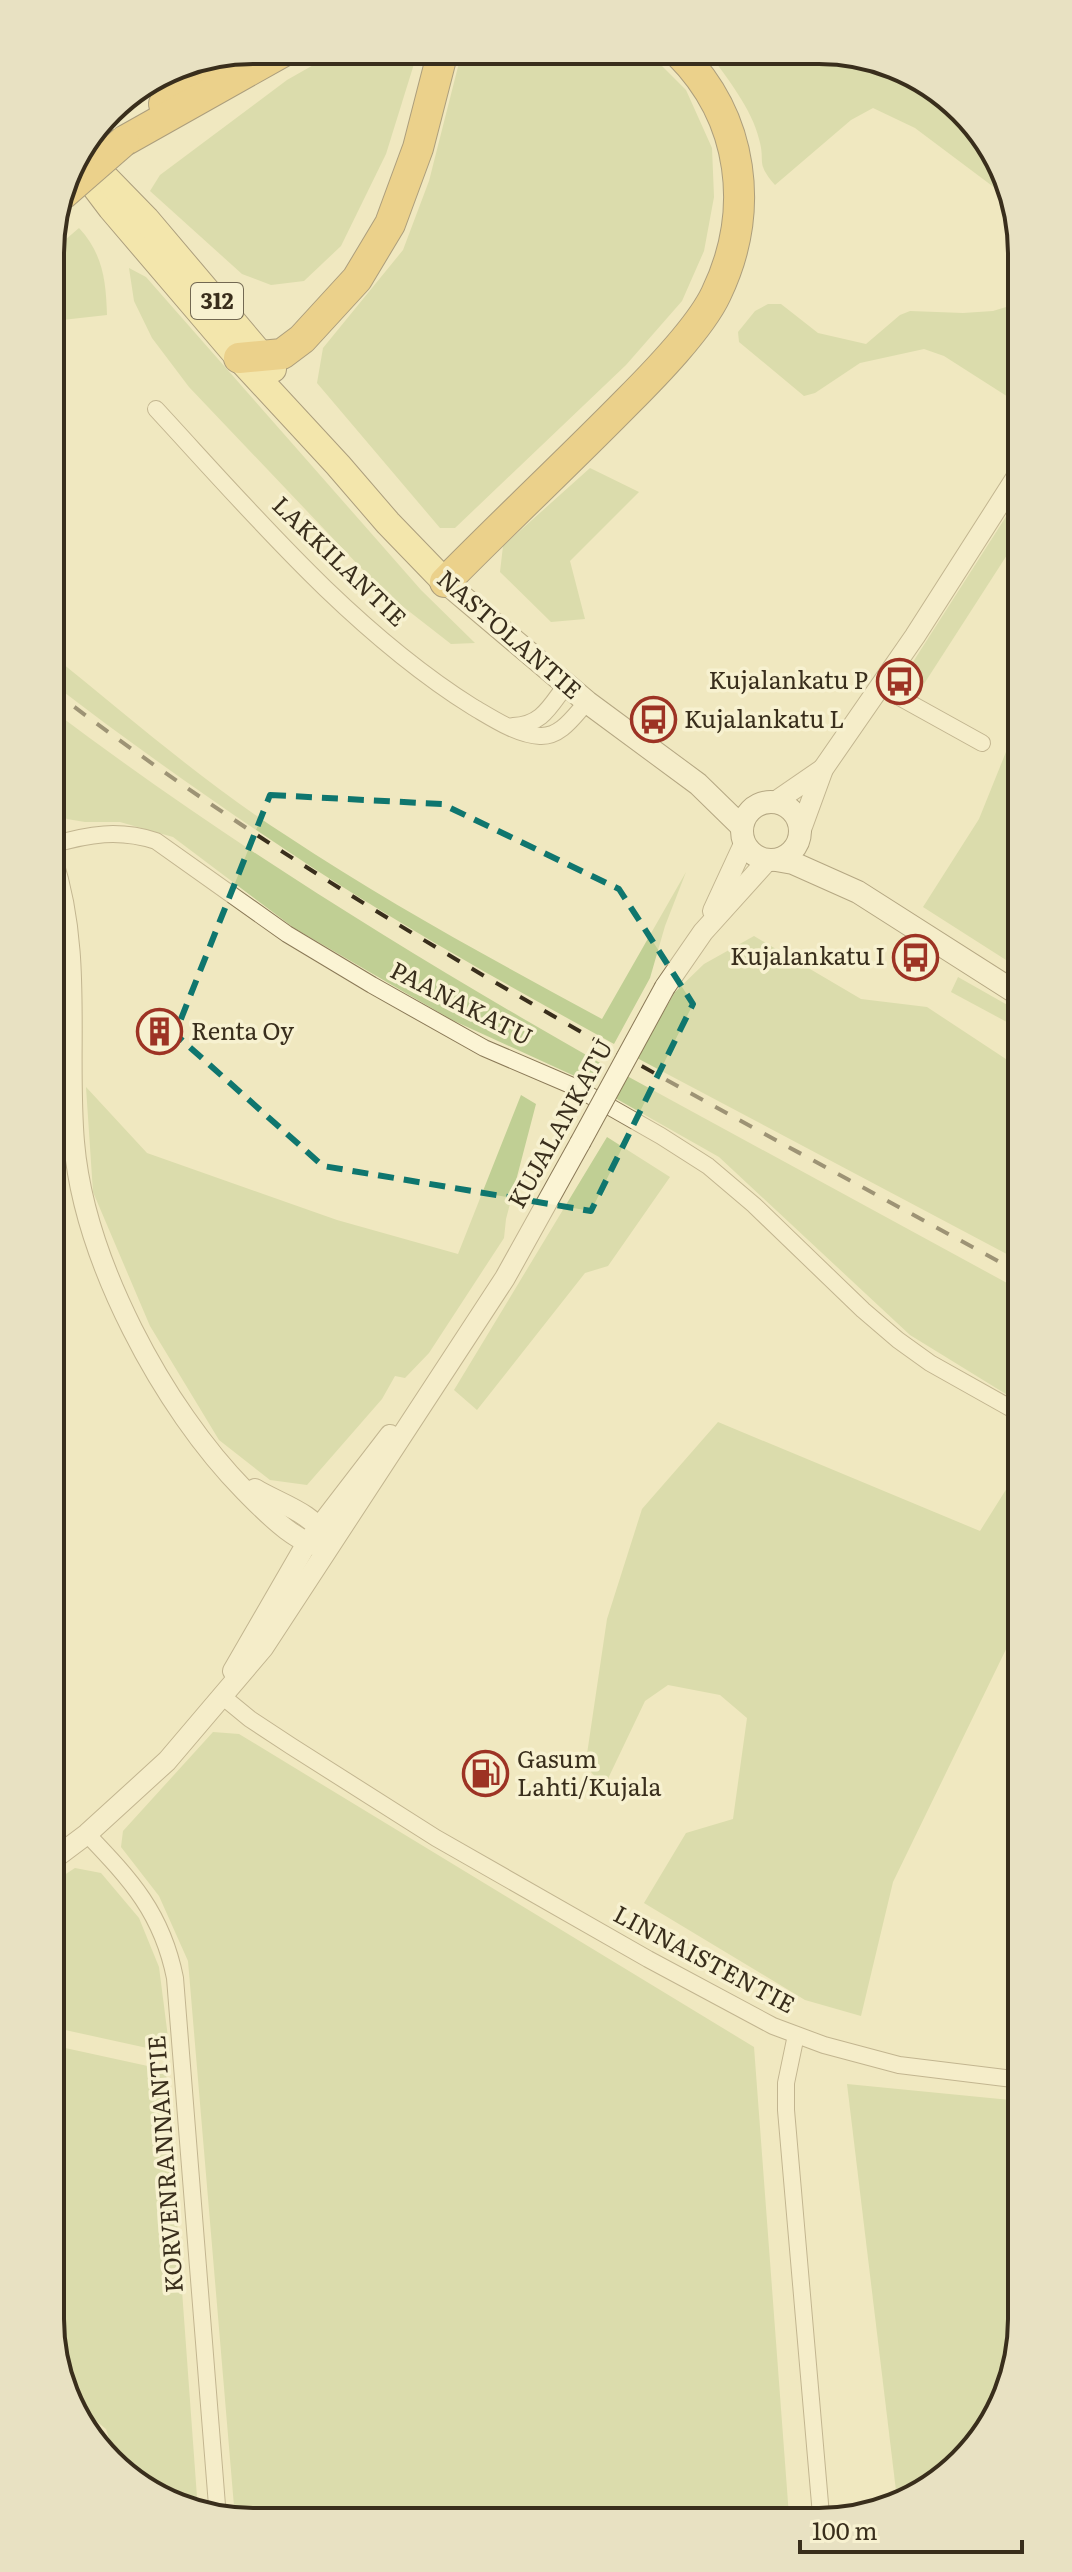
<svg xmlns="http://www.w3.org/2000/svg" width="1072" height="2572" viewBox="0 0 1072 2572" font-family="Literata,serif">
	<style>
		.green { fill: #c0cf94 }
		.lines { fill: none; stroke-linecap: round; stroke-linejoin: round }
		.minor-casing { stroke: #8a7957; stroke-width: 18 }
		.tertiary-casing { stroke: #8a7957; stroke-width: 22 }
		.secondary-casing { stroke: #6c5a3a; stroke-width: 24 }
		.primary-casing { stroke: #58462c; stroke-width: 28 }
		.motorway-casing { stroke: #58462c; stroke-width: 32 }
		.minor { stroke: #fbf4d4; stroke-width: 16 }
		.tertiary { stroke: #fbf4d4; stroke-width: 20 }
		.secondary { stroke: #fbf4d4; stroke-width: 22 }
		.primary { stroke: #f6e496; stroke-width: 26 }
		.motorway { stroke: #e5b54c; stroke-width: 30 }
		.rail { stroke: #392e1c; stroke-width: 4; stroke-dasharray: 14 14; stroke-linecap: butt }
		.tertiary-bridge-casing { stroke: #8a7957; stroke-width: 22; stroke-linecap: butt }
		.motorway-bridge-casing { stroke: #58462c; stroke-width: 32; stroke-linecap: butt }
		.tertiary-bridge { stroke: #fbf4d4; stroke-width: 20 }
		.motorway-bridge { stroke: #e5b54c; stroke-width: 30 }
		.marked { fill: none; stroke: #0f766e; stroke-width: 6; stroke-dasharray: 16 10; stroke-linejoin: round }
		.labels { text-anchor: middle; stroke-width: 7; stroke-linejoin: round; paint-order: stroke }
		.shield { fill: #f7f1d0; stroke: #726852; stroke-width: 2 }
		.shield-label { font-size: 22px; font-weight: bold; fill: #392e1c }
		.street-label { font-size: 24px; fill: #392e1c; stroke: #f7f1d0 }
		.poi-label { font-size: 24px; fill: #392e1c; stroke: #f7f1d0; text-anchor: start }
		.rim { fill: none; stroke: #392e1c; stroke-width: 4 }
	</style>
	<rect width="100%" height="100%" fill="#f0e8c0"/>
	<!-- green -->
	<g class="green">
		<path d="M338,51H418L386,154L341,246L304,281L271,285L242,274L150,191L160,175L287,80Z"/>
		<path d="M462,51L648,52L686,90L712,148L714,197L704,251L682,301L626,365L455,528H440L317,383L323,348L403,250L429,181Z"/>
		<path d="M709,53L858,54L962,109L1015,203L915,128L873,108L851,120L775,185C755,162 766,163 759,139C752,109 727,78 709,53Z"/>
		<path d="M79,228C103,254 106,281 107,315L62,320L51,327V252Z"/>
		<path d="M129,268L146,277L421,590L475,643L451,644L383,591L189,387L152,338L134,301Z"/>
		<path d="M768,304H781L818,333L866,344L900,315L910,311L963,313L993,311L1016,304V402L944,356L924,349L860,363L815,393L804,396L739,342L738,332L755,311Z"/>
		<path d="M590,468L639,492L570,561L585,619L551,622L500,572L503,546Z"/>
		<path d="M1016,501V541L922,687L904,676Z"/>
		<path d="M52,655C128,716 204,783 287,836C388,903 495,961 602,1019L686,872L665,926L650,978L614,1044C511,987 408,930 310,866C222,808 135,747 52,683Z"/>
		<path d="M52,710C227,842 412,956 602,1064L592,1084L452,1020L294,928L173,837L120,822H85L67,819L52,808Z"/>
		<path d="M1017,746V967L923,907L979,819L1008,747Z"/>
		<path d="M754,936L861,999L927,1007L1018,1067V1260L637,1058L675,992L704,964Z"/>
		<path d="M958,977L1018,1011V1028L951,992Z"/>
		<path d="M627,1076L1018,1289L1019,1402L910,1335L719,1157L615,1098Z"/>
		<path d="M86,1087L147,1153L337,1220L458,1254L521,1095L536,1104L506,1219L504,1238L429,1353L405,1378L395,1376L382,1399L307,1485L270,1480L219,1440L150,1326L93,1192Z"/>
		<path d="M607,1137L670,1177L608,1266L585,1273L477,1410L454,1390Z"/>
		<path d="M718,1422L980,1531L1019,1469L1020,1645L1010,1641L893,1882L861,2016L805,2000L644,1903L686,1833L733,1819L747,1718L720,1695L668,1685L645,1701L604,1787L591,1772L587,1754L607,1619L642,1509Z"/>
		<path d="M213,1732L239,1734L754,2047L789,2516L235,2518L188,1961L159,1896L121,1847L123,1831Z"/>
		<path d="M75,1868L101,1873L139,1918L159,1967L170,2053L56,2028L55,1881Z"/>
		<path d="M56,2046L166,2070L198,2511L120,2472L106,2429L80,2408L57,2371Z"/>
		<path d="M847,2084L1021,2101L1022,2332L1007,2396L972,2453L897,2499Z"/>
	</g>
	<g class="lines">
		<defs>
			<g id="minor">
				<path d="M156,409C252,513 352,631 473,707C492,718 517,735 540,736C561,737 574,716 587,702"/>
				<path d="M881,687L982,743"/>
				<path d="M513,726C542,725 550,706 566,685"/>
				<path d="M52,845C89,834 119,829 156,841L287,934L372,985L484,1048L575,1087L661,1136L708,1166L754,1205L863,1310L898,1340L930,1363L1019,1413"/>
				<path d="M222,1696L250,1719L291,1746L436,1838L648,1959L773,2026L824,2045L899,2065L1021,2080"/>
				<path d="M87,1834C131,1880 162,1913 175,1978L218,2518"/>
				<path d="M796,2035L786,2083V2110L821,2515"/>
			</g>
			<g id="tertiary">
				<path d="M775,802L823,769"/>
				<path d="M800,832L823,769L915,636L1016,478"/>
				<path d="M52,859C83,953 66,1047 74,1142C84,1260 163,1408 245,1491C263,1509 301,1550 328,1546"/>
				<path d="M713,911L744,844"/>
				<path d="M665,987L703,932L767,861"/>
				<path d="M255,1489C277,1503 315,1513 326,1539"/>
				<path d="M233,1671L307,1543L390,1435"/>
				<path d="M55,1858L87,1834L167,1761L263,1648L505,1278L580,1143"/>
			</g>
			<g id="secondary">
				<path d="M445,582L587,702L698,784L742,827"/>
				<circle cx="771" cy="831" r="29"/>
				<path d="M776,860L793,863L858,892L1018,994"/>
			</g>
			<g id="primary">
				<path d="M74,159L111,208L239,358L338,465L388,523L445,582"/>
				<path d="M107,179L146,219L273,369"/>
			</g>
			<g id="motorway">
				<path d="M164,104L217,57"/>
				<path d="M126,140L286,50"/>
				<path d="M239,358L282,354L302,339L357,279L390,224L418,148L443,51"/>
				<path d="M445,582C505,521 567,463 627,402C654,375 700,328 716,294C756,211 744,118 679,53"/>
			</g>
		</defs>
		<!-- minor casing -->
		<use href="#minor" class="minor-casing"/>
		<!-- tertiary casing -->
		<use href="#tertiary" class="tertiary-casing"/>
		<!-- secondary casing -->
		<use href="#secondary" class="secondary-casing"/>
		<!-- primary casing -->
		<use href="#primary" class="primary-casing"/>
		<!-- motorway casing -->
		<use href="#motorway" class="motorway-casing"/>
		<!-- minor -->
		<use href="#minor" class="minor"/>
		<!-- tertiary -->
		<use href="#tertiary" class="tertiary"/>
		<!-- secondary -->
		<use href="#secondary" class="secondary"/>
		<!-- primary -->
		<use href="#primary" class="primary"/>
		<!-- motorway -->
		<use href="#motorway" class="motorway"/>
		<!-- rail -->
		<path class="rail" d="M52,690C352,919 688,1091 1018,1272"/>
		<defs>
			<path id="tertiary-bridge" d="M580,1143L665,987"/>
			<path id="motorway-bridge" d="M62,195L124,141"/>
		</defs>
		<!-- tertiary-bridge casing -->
		<use href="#tertiary-bridge" class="tertiary-bridge-casing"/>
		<!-- motorway-bridge casing -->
		<use href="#motorway-bridge" class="motorway-bridge-casing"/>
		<!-- tertiary-bridge -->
		<use href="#tertiary-bridge" class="tertiary-bridge"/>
		<!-- motorway-bridge -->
		<use href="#motorway-bridge" class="motorway-bridge"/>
	</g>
	<!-- marked area -->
	<path d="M0 0H1072V2572H0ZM270,795L442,804L619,889L693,1004L591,1211L323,1166L175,1034Z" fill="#f0e8c0" fill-opacity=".55" fill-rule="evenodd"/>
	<path class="marked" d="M270,795L442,804L619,889L693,1004L591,1211L323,1166L175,1034Z"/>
	<!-- icons -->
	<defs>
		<symbol id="bus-ring" viewBox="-11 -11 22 22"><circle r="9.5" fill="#f7f1d0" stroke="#9d3324" stroke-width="1.5"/><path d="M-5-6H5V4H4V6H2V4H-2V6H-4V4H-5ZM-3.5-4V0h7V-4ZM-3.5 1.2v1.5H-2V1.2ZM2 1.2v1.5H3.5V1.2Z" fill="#9d3324"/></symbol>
		<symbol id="building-ring" viewBox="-11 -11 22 22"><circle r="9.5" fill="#f7f1d0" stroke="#9d3324" stroke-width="1.5"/><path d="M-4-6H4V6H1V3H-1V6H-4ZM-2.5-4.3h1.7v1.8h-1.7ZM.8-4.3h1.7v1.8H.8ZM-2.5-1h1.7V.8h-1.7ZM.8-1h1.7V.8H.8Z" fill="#9d3324"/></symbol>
		<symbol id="fuel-ring" viewBox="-11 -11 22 22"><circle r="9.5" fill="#f7f1d0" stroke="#9d3324" stroke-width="1.5"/><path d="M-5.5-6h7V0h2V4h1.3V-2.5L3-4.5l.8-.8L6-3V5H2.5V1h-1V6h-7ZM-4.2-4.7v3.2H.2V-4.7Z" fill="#9d3324"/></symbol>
	</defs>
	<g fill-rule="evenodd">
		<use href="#bus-ring" x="874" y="656" width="51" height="51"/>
		<use href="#bus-ring" x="628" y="694" width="51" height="51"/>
		<use href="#bus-ring" x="890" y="932" width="51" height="51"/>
		<use href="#building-ring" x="134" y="1006" width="51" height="51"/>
		<use href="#fuel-ring" x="460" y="1748" width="51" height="51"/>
	</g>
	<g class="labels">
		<!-- shield labels -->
		<rect class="shield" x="191" y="283" width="52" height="36" rx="6"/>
		<g class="shield-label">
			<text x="217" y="309">312</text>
		</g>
		<!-- street labels -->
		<g class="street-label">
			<text transform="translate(339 562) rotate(44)" y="8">LAKKILANTIE</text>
			<text transform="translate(509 635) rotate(41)" y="8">NASTOLANTIE</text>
			<text transform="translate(461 1004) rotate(27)" y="8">PAANAKATU</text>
			<text transform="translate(561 1124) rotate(-61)" y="8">KUJALANKATU</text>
			<text transform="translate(704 1960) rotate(28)" y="8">LINNAISTENTIE</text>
			<text transform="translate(166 2164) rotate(-94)" y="8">KORVENRANNANTIE</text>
		</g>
		<!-- poi labels -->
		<g class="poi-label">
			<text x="868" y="689" text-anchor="end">Kujalankatu P</text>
			<text x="684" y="728">Kujalankatu L</text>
			<text x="885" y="965" text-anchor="end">Kujalankatu I</text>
			<text x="191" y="1040">Renta Oy</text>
			<text x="517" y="1768">Gasum<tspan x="517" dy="28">Lahti/Kujala</tspan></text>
		</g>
	</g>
	<!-- crop -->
	<path d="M0 0H1072V2572H0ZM253 64H819A189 189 0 0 1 1008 253V2319A189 189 0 0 1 819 2508H253A189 189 0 0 1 64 2319V253A189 189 0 0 1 253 64Z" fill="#e8e1c2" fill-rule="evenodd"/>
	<path class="rim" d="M253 64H819A189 189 0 0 1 1008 253V2319A189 189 0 0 1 819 2508H253A189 189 0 0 1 64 2319V253A189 189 0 0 1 253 64Z"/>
	<!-- scale -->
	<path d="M800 2540v12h222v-12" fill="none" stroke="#392e1c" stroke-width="4"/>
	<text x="812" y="2540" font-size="24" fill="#392e1c" stroke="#f7f1d0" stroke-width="6" paint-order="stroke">100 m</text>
</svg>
